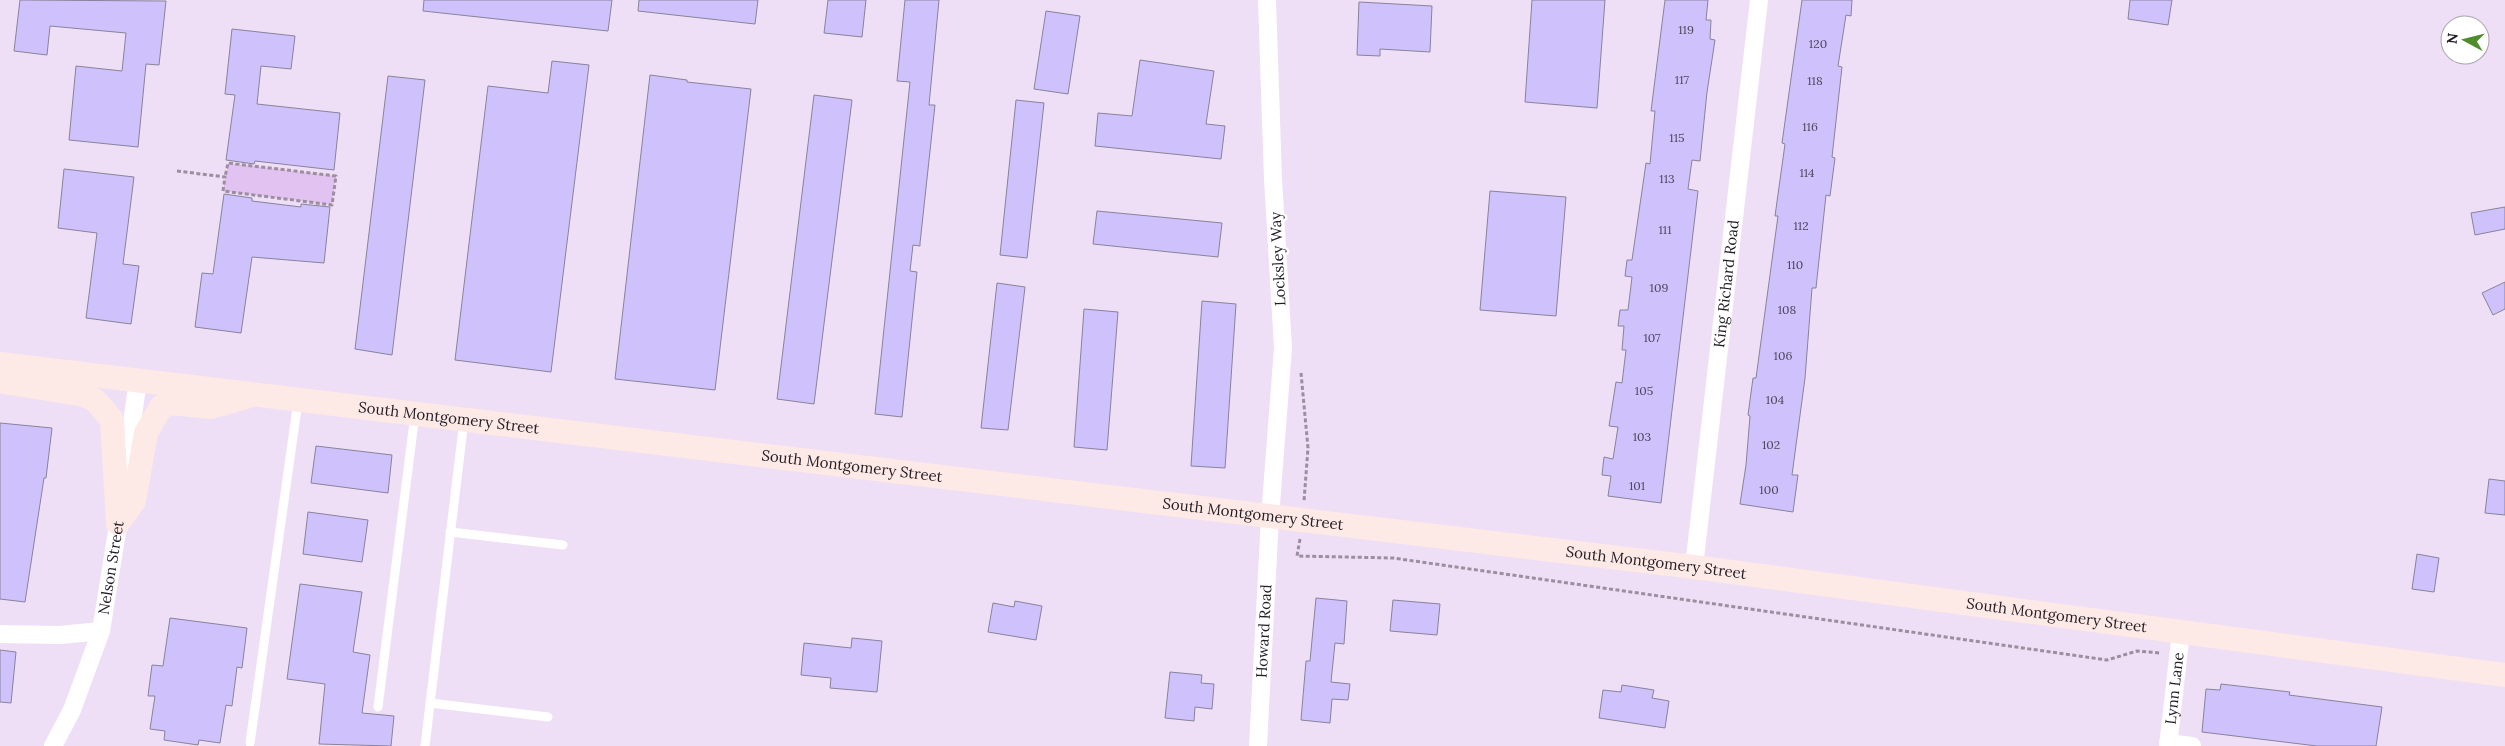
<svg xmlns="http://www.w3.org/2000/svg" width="2505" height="746" viewBox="0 0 2505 746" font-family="Lora,serif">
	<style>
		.green { fill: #e2c2f0 }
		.building { fill: #cfc2fc; stroke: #87839a }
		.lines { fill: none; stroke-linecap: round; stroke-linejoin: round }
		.path { stroke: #9a8e9f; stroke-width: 3; stroke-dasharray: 4 2.5; stroke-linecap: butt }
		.lane { stroke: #fff; stroke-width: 9 }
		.street { stroke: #fff; stroke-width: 18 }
		.secondary { stroke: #fde9e5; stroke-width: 24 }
		.labels { text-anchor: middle; stroke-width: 5; stroke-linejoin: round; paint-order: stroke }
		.number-label { font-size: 12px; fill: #4e465c }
		.street-label { font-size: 15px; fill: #231d26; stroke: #fff }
	</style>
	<rect width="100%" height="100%" fill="#efdff6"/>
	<!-- green -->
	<path class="green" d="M228,163L336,176L332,205L223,191Z"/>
	<!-- building -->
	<g class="building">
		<path d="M20,0L166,1L159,65L146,64L138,147L69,140L76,66L122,71L126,33L50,26L47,55L14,51Z"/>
		<path d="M424,0H612L608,31L423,11Z"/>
		<path d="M639,0H758L755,24L638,11Z"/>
		<path d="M828,0H866L862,37L824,33Z"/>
		<path d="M905,0H939L929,105H935L920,243V246L913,245L910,271L917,272L902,417L875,414L910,82L897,81Z"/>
		<path d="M1532,0H1605L1597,108L1525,102Z"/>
		<path d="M1665,0H1708L1706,20H1711L1710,39L1715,40L1707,92L1700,161L1692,160L1688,189L1698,191L1661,503L1608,496L1611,476L1602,475L1604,457L1613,459L1618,427L1609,426L1616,382L1622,383L1626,350H1622L1624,326H1618L1620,310H1628L1632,277L1625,276L1627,260H1632L1646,163L1650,164L1655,111H1651Z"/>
		<path d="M1802,0H1852L1851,16L1846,15L1838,66L1842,67L1832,157L1835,158L1830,196L1826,195L1816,288H1812L1805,378L1792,475H1798L1793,512L1740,504L1746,465L1750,416L1748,415L1753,378H1756L1778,216H1775L1785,144L1782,143Z"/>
		<path d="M2130,0H2172L2168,25L2128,19Z"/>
		<path d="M1359,2L1432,6L1430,52L1380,49V56L1357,55Z"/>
		<path d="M1046,11L1080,16L1068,94L1034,89Z"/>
		<path d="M232,29L295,36L291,69L261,66L257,104L340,113L334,170L255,161L254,164L226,160L235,95L225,94Z"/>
		<path d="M1140,60L1214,71L1206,124L1225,126L1221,159L1095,146L1098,113L1132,116Z"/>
		<path d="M552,61L589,65L551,372L455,360L488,86L548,93Z"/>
		<path d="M650,75L687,80V82L751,89L715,390L615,379Z"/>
		<path d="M388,76L425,80L392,355L355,349Z"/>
		<path d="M814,95L852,100L814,404L777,399Z"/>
		<path d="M1016,100L1044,103L1027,258L1000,255Z"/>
		<path d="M64,169L134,177L123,264L139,266L131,324L86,318L97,233L58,228Z"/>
		<path d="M1490,191L1566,197L1556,316L1480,310Z"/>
		<path d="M224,194L252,198V201L301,207V204L330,207L324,263L252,257L241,333L195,327L202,273L213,274Z"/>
		<path d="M2505,207V229L2475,235L2471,213Z"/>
		<path d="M1097,211L1222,223L1218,257L1093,244Z"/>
		<path d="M2505,282V309L2493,315L2482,293Z"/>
		<path d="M997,283L1025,287L1008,430L981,428Z"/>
		<path d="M1202,301L1236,304L1225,468L1191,466Z"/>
		<path d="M1084,309L1118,312L1107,450L1074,447Z"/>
		<path d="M0,423L52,428L46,478H44L25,602L0,599Z"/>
		<path d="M316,446L392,455L388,493L311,483Z"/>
		<path d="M2489,479L2505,481V515L2485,513Z"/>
		<path d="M308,512L368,520L362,562L303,554Z"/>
		<path d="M2417,554L2439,558L2434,592L2412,589Z"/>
		<path d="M300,584L362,592L353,652L370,655L362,713L394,716L391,746L319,744L325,684L287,679Z"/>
		<path d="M1316,598L1347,601L1344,644L1335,643L1331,682L1350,684L1348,700L1332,699L1330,723L1301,720L1306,661H1310Z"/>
		<path d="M1393,600L1440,604L1437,635L1390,631Z"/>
		<path d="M1015,601L1042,606L1036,640L988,632L993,603L1014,607Z"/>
		<path d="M170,618L247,628L242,668L237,667L232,706L226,705L220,743L199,740L198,745L164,740L165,731L150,729L155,696H148L152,665L163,666Z"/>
		<path d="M852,638L882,641L877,692L830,688L831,678L801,675L804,643L851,648Z"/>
		<path d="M0,650L16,652L11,703L0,702Z"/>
		<path d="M1170,672L1202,675L1201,683L1214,684L1212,709L1195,707L1194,721L1165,718Z"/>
		<path d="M2221,684L2290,692L2289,695L2382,707L2376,746H2317L2202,732L2206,689L2220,690Z"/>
		<path d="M1622,685L1654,690L1652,698L1669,701L1665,728L1599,718L1603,690L1621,692Z"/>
	</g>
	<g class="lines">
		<!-- path -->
		<g class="path">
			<path d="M177,171L225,177L223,191L332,205L336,176L228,163L225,177"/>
			<path d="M1301,373L1308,448L1304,501"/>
			<path d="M1300,539L1297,556L1393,558L2107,660L2137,651L2160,653"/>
		</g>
		<!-- lane -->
		<g class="lane">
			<path d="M450,532L563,545"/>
			<path d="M430,703L548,717"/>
			<path d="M378,707L415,414"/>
			<path d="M250,743L298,401"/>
			<path d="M425,746L464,420"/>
		</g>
		<!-- street -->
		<g class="street">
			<path d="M123,487L138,380"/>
			<path id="s1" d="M1694,567L1759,0"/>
			<path d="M0,634L60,635L101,631"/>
			<path d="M2168,743L2192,746"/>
			<path id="s2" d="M53,746L72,710L101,631L120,513"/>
			<path id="s3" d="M1258,746L1270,517L1283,348L1273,179L1267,0"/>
			<path id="s4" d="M2168,746L2181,632"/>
		</g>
		<!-- secondary -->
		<g class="secondary">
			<path id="s5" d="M0,364L1694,567L2505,675"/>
			<path d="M0,378L4,382L85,395L96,401L112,420L118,523"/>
			<path d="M118,523L134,501L146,433L161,407L171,403L211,407L246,397"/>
		</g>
	</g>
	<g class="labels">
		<!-- number labels -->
		<g class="number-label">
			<text x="1686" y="34">119</text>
			<text x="1818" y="48">120</text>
			<text x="1682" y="84">117</text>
			<text x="1815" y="85">118</text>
			<text x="1810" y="131">116</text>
			<text x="1677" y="142">115</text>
			<text x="1807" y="177">114</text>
			<text x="1667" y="183">113</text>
			<text x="1801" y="230">112</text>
			<text x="1665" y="234">111</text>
			<text x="1795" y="269">110</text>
			<text x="1659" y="292">109</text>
			<text x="1787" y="314">108</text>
			<text x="1652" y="342">107</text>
			<text x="1783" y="360">106</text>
			<text x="1644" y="395">105</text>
			<text x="1775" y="404">104</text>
			<text x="1642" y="441">103</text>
			<text x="1771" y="449">102</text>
			<text x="1637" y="490">101</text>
			<text x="1769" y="494">100</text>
		</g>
		<!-- street labels -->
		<g class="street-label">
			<text transform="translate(1278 259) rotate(-93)" y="5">Locksley Way</text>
			<text dy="5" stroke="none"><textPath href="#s1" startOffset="285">King Richard Road</textPath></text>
			<text dy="5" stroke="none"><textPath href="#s5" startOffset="452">South Montgomery Street</textPath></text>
			<text dy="5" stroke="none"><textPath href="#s5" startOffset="858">South Montgomery Street</textPath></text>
			<text dy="5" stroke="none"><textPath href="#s5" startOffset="1262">South Montgomery Street</textPath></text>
			<text dy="5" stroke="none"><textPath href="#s5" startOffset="1668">South Montgomery Street</textPath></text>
			<text dy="5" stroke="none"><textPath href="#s2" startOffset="189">Nelson Street</textPath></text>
			<text dy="5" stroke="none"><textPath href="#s5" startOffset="2072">South Montgomery Street</textPath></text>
			<text dy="5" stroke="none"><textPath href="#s3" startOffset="115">Howard Road</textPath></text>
			<text dy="5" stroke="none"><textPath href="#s4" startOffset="58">Lynn Lane</textPath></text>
		</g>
	</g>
	<!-- north arrow -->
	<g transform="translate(2465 40) rotate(277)"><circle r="24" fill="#ffffff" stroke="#a7a5a8"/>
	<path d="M0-4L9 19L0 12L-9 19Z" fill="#4f8d2c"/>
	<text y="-8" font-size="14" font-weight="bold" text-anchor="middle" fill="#231d26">N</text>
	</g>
</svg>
